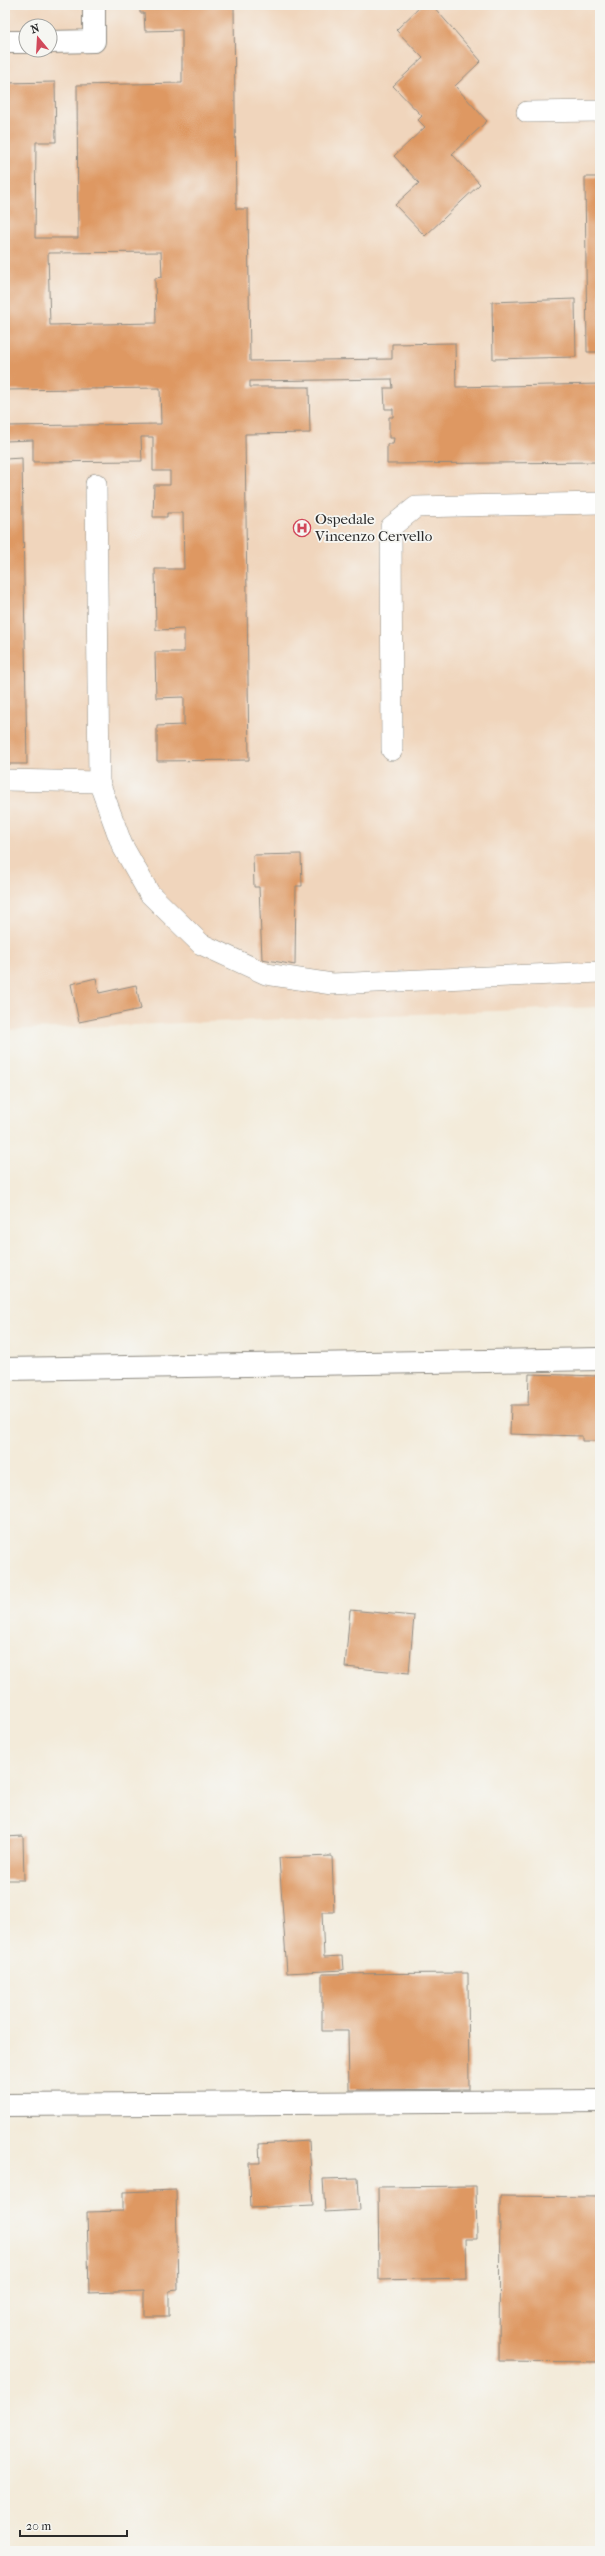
<svg xmlns="http://www.w3.org/2000/svg" width="605" height="2556" viewBox="0 0 605 2556" font-family="'IM FELL French Canon',serif">
	<style>
		.built { fill: #f0d5bc; fill-rule: evenodd }
		.building { fill: #de9862; fill-rule: evenodd }
		.lines { fill: none; stroke-linecap: round; stroke-linejoin: round }
		.lane-casing { stroke: #8f8b82; stroke-width: 22 }
		.street-casing { stroke: #8f8b82; stroke-width: 24 }
		.lane { stroke: #fff; stroke-width: 21 }
		.street { stroke: #fff; stroke-width: 22 }
		.labels { text-anchor: middle; stroke-width: 3.5; stroke-linejoin: round; paint-order: stroke }
		.poi-label { font-size: 15px; fill: #2b2b2b; stroke: #f6f6f2; text-anchor: start }
	</style>
	<rect width="100%" height="100%" fill="#f6f6f2"/>
	<filter id="ink" filterUnits="userSpaceOnUse"><feTurbulence type="fractalNoise" baseFrequency=".025" numOctaves="2"/><feDisplacementMap in="SourceGraphic" scale="8" xChannelSelector="R" yChannelSelector="G"/><feConvolveMatrix kernelMatrix="1 2 1 2 8 2 1 2 1" color-interpolation-filters="sRGB"/></filter>
	<filter id="wash" filterUnits="userSpaceOnUse"><feTurbulence type="fractalNoise" baseFrequency=".012" numOctaves="4" result="noise"/><feDisplacementMap in="SourceGraphic" scale="16" xChannelSelector="R" yChannelSelector="G"/><feGaussianBlur stdDeviation="0.9" result="paint"/><feColorMatrix in="noise" values="0 0 0 0 0 0 0 0 0 0 0 0 0 0 0 0 0 1.4 0 .05"/><feComposite in="paint" operator="in"/></filter>
	<g filter="url(#wash)">
		<rect width="100%" height="100%" fill="#f3ebda"/>
		<!-- built -->
		<path class="built" d="M5,5H600V1007L5,1030ZM26,26H50V50H26Z"/>
		<g id="blocks">
			<!-- building -->
			<g class="building">
				<path d="M140,5H234L236,209H248L250,361L392,359V344L455,343L456,387L600,384V462L387,464V444H393L394,438H389V417H393V409H385L384,388H393L392,379L250,381V387H309L310,433L245,434L249,760L157,761V726L184,725V697L156,698L155,652H184V629L156,630L155,569H184L183,513H167V517H153L154,485H170V471H153V437H141L142,461L33,462V440L5,441V426L161,424L160,388L5,390V83L55,82L56,142H36L35,238H78L77,85L182,83V30L145,31L144,13H140ZM161,252L162,277L155,278L156,323L50,325L48,253Z"/>
				<path d="M422,5H432L481,61L455,86L487,121L452,154L480,184L425,236L395,205L419,183L394,156L425,127L418,120L422,116L393,86L423,58L396,30Z"/>
				<path d="M585,177H600V352H587Z"/>
				<path d="M575,299L576,357L493,359L492,302Z"/>
				<path d="M22,458L27,764H5V459Z"/>
				<path d="M301,854L302,886H296L295,965L262,959L259,887H254L253,855Z"/>
				<path d="M96,978L99,993L136,985L141,1009L79,1022L71,984Z"/>
				<path d="M529,1374L600,1376V1441H582V1436L510,1434L511,1405H528Z"/>
				<path d="M350,1610L414,1616L409,1673L345,1667Z"/>
				<path d="M23,1836L24,1880H5V1837Z"/>
				<path d="M332,1856L334,1912H322L324,1957L342,1956L343,1970L287,1973L279,1858Z"/>
				<path d="M468,1973L469,2089L349,2090L348,2031H322V1974Z"/>
				<path d="M309,2141L313,2205L251,2208L249,2163H260L259,2144Z"/>
				<path d="M358,2178L360,2210L325,2212L323,2179Z"/>
				<path d="M476,2186L477,2239H466L467,2278L379,2280L378,2187Z"/>
				<path d="M176,2190L178,2290L169,2291V2316H144V2291L89,2293L87,2212L123,2211V2192Z"/>
				<path d="M500,2196L600,2197V2362L499,2361Z"/>
			</g>
		</g>
	</g>
	<g filter="url(#ink)">
		<use href="#blocks" fill-opacity="0" stroke="#8f8b82" stroke-width="1"/>
		<g class="lines">
			<defs>
				<g id="lane">
					<path d="M527,112L600,111"/>
					<path d="M96,484L99,782L122,845L149,893L201,944L266,974L332,984L600,972"/>
					<path d="M392,750L391,527L416,507L600,503"/>
					<path d="M5,780L99,782"/>
				</g>
				<g id="street">
					<path d="M5,42H26"/>
					<path d="M50,42L94,41V5"/>
					<path d="M5,1369L600,1359"/>
					<path d="M5,2105L600,2101"/>
				</g>
			</defs>
			<!-- lane casing -->
			<use href="#lane" class="lane-casing"/>
			<!-- street casing -->
			<use href="#street" class="street-casing"/>
			<!-- lane -->
			<use href="#lane" class="lane"/>
			<!-- street -->
			<use href="#street" class="street"/>
		</g>
	</g>
	<!-- icons -->
	<defs>
		<symbol id="hospital-ring" viewBox="-11 -11 22 22"><circle r="9.5" fill="#f6f6f2" stroke="#d1495b" stroke-width="1.5"/><path d="M-5-5h3v3.5h4V-5h3V5h-3V1.5h-4V5h-3Z" fill="#d1495b"/></symbol>
	</defs>
	<g fill-rule="evenodd">
		<use href="#hospital-ring" x="292" y="518" width="20" height="20"/>
	</g>
	<g class="labels">
		<!-- poi labels -->
		<g class="poi-label">
			<text x="315" y="524">Ospedale<tspan x="315" dy="17">Vincenzo Cervello</tspan></text>
		</g>
	</g>
	<!-- margin -->
	<rect width="605" height="2556" fill="none" stroke="#f6f6f2" stroke-width="20"/>
	<!-- north arrow -->
	<g transform="translate(38 38) rotate(342)"><circle r="19" fill="#f6f6f2" stroke="#a5a5a2"/>
	<path d="M0-3L7 15L0 10L-7 15Z" fill="#d1495b"/>
	<text y="-6" font-size="11" font-weight="bold" text-anchor="middle" fill="#2b2b2b">N</text>
	</g>
	<!-- scale -->
	<path d="M20 2530v6h107v-6" fill="none" stroke="#2b2b2b" stroke-width="2"/>
	<text x="26" y="2530" font-size="12" fill="#2b2b2b" stroke="#f6f6f2" stroke-width="3" paint-order="stroke">20 m</text>
</svg>
